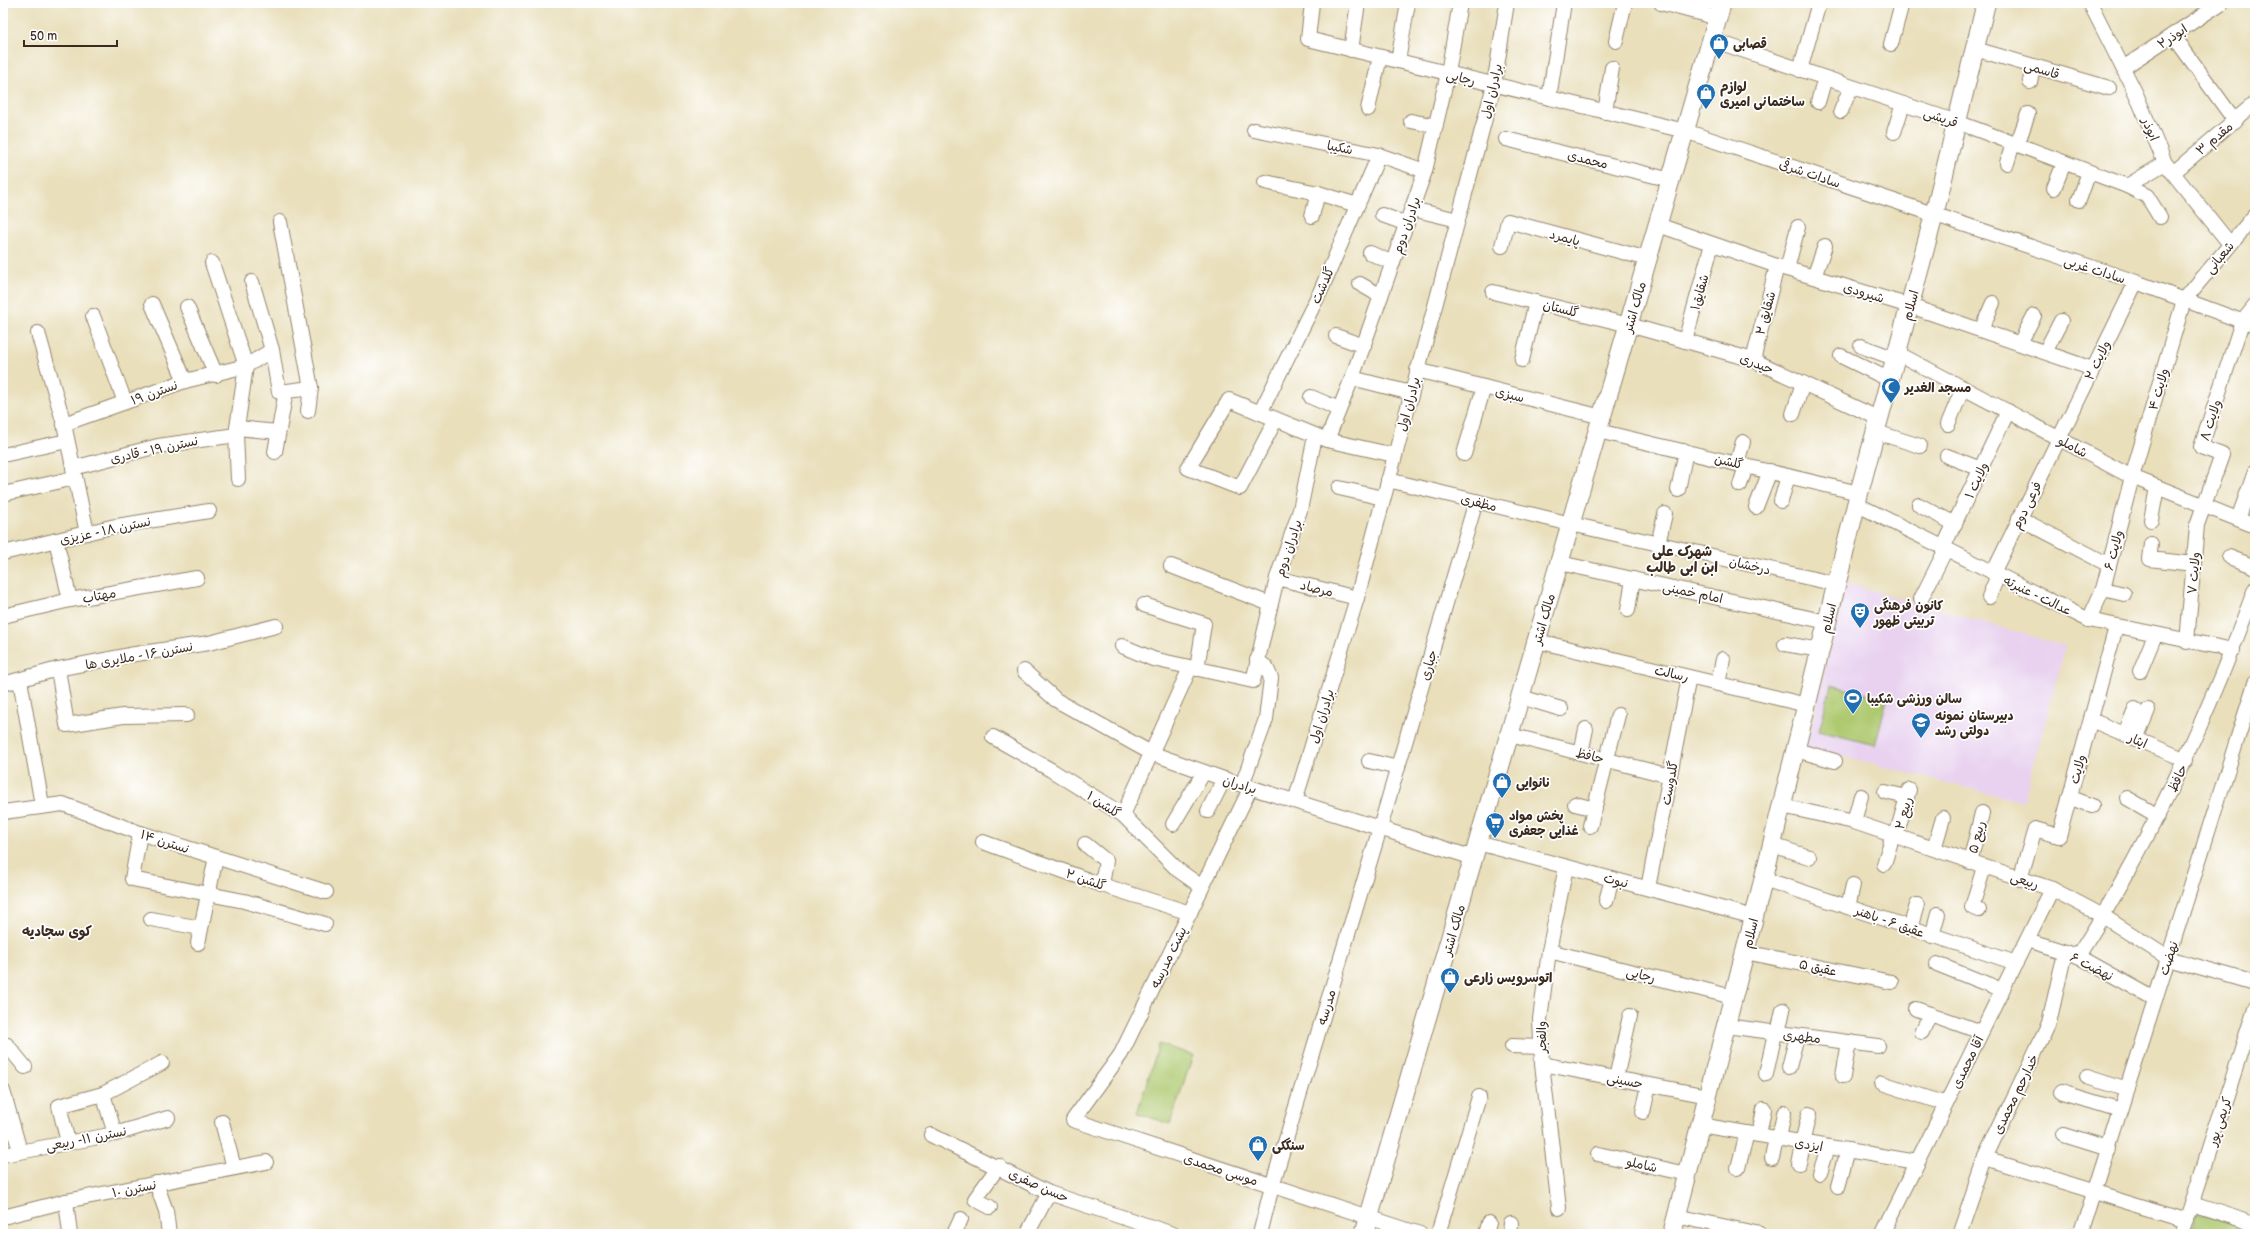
<svg xmlns="http://www.w3.org/2000/svg" width="2258" height="1237" viewBox="0 0 2258 1237" font-family="'Balsamiq Sans','Playpen Sans Arabic',sans-serif">
	<style>
		.built { fill: #e8d2ef }
		.green { fill: #aec96f; stroke: #747a46 }
		.lines { fill: none; stroke-linecap: round; stroke-linejoin: round }
		.minor-casing { stroke: #92846c; stroke-width: 16 }
		.tertiary-casing { stroke: #92846c; stroke-width: 20 }
		.minor { stroke: #fff; stroke-width: 14 }
		.tertiary { stroke: #fff; stroke-width: 18 }
		.labels { text-anchor: middle; stroke-width: 3.5; stroke-linejoin: round; paint-order: stroke }
		.street-label { font-size: 13px; fill: #3b2a1e; stroke: #fff }
		.poi-label { font-size: 13px; font-weight: bold; fill: #3b2a1e; stroke: #fff; text-anchor: start }
		.neighbourhood-label { font-size: 14px; font-weight: bold; fill: #3b2a1e; stroke: #fff }
	</style>
	<rect width="100%" height="100%" fill="#fff"/>
	<filter id="ink" filterUnits="userSpaceOnUse"><feTurbulence type="fractalNoise" baseFrequency=".025" numOctaves="2"/><feDisplacementMap in="SourceGraphic" scale="8" xChannelSelector="R" yChannelSelector="G"/><feConvolveMatrix kernelMatrix="1 2 1 2 8 2 1 2 1" color-interpolation-filters="sRGB"/></filter>
	<filter id="wash" filterUnits="userSpaceOnUse"><feTurbulence type="fractalNoise" baseFrequency=".012" numOctaves="4" result="noise"/><feDisplacementMap in="SourceGraphic" scale="16" xChannelSelector="R" yChannelSelector="G"/><feGaussianBlur stdDeviation="0.9" result="paint"/><feColorMatrix in="noise" values="0 0 0 0 0 0 0 0 0 0 0 0 0 0 0 0 0 1.4 0 .05"/><feComposite in="paint" operator="in"/></filter>
	<g filter="url(#wash)">
		<rect width="100%" height="100%" fill="#e9dfbb"/>
		<!-- built -->
		<path class="built" d="M1846,583L2066,646L2023,802L1806,747Z"/>
		<!-- green -->
		<g class="green">
			<path d="M1831,685L1887,699L1875,745L1819,731Z"/>
			<path d="M1159,1044L1193,1055L1170,1124L1137,1113Z"/>
			<path d="M2197,1212L2247,1228L2249,1234H2190Z"/>
		</g>
	</g>
	<g filter="url(#ink)">
		<g class="lines">
			<defs>
				<g id="minor">
					<path d="M1312,3L1308,39L1685,131L2136,282L2255,326"/>
					<path d="M1661,3L1718,18"/>
					<path d="M2090,3L2136,94L2165,163L2230,244"/>
					<path d="M2173,35L2235,121"/>
					<path d="M1712,40L1957,122L2127,186L2165,163"/>
					<path d="M1616,41L1625,3"/>
					<path d="M1891,44L1902,3"/>
					<path d="M1975,49L2109,88"/>
					<path d="M1351,50L1358,3"/>
					<path d="M1398,61L1408,3"/>
					<path d="M2123,68L2221,3"/>
					<path d="M1800,70L1819,3"/>
					<path d="M2030,82L2033,66"/>
					<path d="M1549,98L1564,3"/>
					<path d="M1818,102L1825,78"/>
					<path d="M1368,109L1380,57"/>
					<path d="M1841,111L1851,87"/>
					<path d="M1605,112L1612,68"/>
					<path d="M1411,121L1436,126"/>
					<path d="M1254,130L1379,155L1425,171"/>
					<path d="M1894,132L1903,104"/>
					<path d="M1506,139L1671,180"/>
					<path d="M2017,145L2028,114"/>
					<path d="M2007,163L2013,143"/>
					<path d="M2173,173L2255,103"/>
					<path d="M1265,182L1318,193L1357,205"/>
					<path d="M2127,186L2147,196L2160,217"/>
					<path d="M2054,188L2064,163"/>
					<path d="M2079,200L2089,172"/>
					<path d="M1412,209L1458,220"/>
					<path d="M1382,215L1407,224"/>
					<path d="M1312,216L1318,193"/>
					<path d="M280,222L311,388L308,411"/>
					<path d="M1658,225L1777,266L1910,306L2093,369"/>
					<path d="M1502,246L1508,221L1648,259"/>
					<path d="M1370,253L1393,263"/>
					<path d="M212,263L246,366L236,435L238,479"/>
					<path d="M1787,269L1798,227"/>
					<path d="M1814,277L1825,246"/>
					<path d="M252,282L272,350L279,392L311,388"/>
					<path d="M1360,284L1381,296"/>
					<path d="M1493,292L1629,325L1753,360L1880,419"/>
					<path d="M152,304L185,381"/>
					<path d="M187,307L216,375"/>
					<path d="M93,316L125,402"/>
					<path d="M1981,330L1993,303"/>
					<path d="M38,333L64,424L87,533"/>
					<path d="M1336,336L1364,346"/>
					<path d="M1685,341L1712,244"/>
					<path d="M2020,343L2034,316"/>
					<path d="M1861,346L1896,359"/>
					<path d="M2045,352L2061,321"/>
					<path d="M1897,353L2132,477L2255,526"/>
					<path d="M1841,356L1890,380"/>
					<path d="M1522,360L1536,302"/>
					<path d="M1753,360L1777,266"/>
					<path d="M1417,370L1602,417"/>
					<path d="M1352,378L1411,393"/>
					<path d="M1311,397L1339,409"/>
					<path d="M1260,413L1321,290L1379,155"/>
					<path d="M1793,414L1803,383"/>
					<path d="M1276,419L1240,488L1188,468L1229,400L1234,402L1327,440L1394,455"/>
					<path d="M64,424L185,381L246,366L272,350"/>
					<path d="M1948,424L1963,388"/>
					<path d="M237,428L278,432"/>
					<path d="M1598,431L1859,493"/>
					<path d="M1876,432L1920,446"/>
					<path d="M1327,440L1352,378L1425,171L1448,73L1460,3"/>
					<path d="M275,452L286,391"/>
					<path d="M1464,454L1484,387"/>
					<path d="M3,455L67,441"/>
					<path d="M1947,456L1981,469"/>
					<path d="M1737,463L1743,442"/>
					<path d="M73,468L158,446L236,435"/>
					<path d="M1388,480L1571,524L1836,584"/>
					<path d="M1740,485L1746,466"/>
					<path d="M1339,488L1383,498"/>
					<path d="M1678,490L1686,451"/>
					<path d="M3,494L75,478"/>
					<path d="M1781,501L1788,476"/>
					<path d="M1856,504L2089,620L2233,650"/>
					<path d="M1919,505L1955,524"/>
					<path d="M1756,507L1770,471"/>
					<path d="M2019,518L2109,565"/>
					<path d="M2238,519L2255,472"/>
					<path d="M2151,520L2157,487"/>
					<path d="M56,540L70,600"/>
					<path d="M1658,544L1665,514"/>
					<path d="M2151,544L2149,559L2194,564"/>
					<path d="M1943,548L2008,411"/>
					<path d="M3,553L111,527L209,511"/>
					<path d="M2229,557L2255,567"/>
					<path d="M1560,563L1827,622"/>
					<path d="M1171,566L1270,604"/>
					<path d="M1993,573L2136,282"/>
					<path d="M1277,578L1357,598"/>
					<path d="M2103,589L2124,594"/>
					<path d="M1989,597L1998,575"/>
					<path d="M1921,599L1946,549"/>
					<path d="M1144,605L1204,624L1197,669"/>
					<path d="M1628,610L1633,579"/>
					<path d="M3,616L70,600L197,578"/>
					<path d="M2089,620L2103,589L2132,477L2184,300L2255,215"/>
					<path d="M1537,641L1807,705"/>
					<path d="M2187,642L2197,525L2222,455L2201,447L2242,322L2255,306"/>
					<path d="M1785,644L1820,650"/>
					<path d="M1122,646L1153,659L1253,681L1277,578L1300,510L1315,436"/>
					<path d="M58,669L67,725L123,716L187,715"/>
					<path d="M1024,671L1056,700L1151,753L1224,779L1474,858"/>
					<path d="M2140,671L2155,635"/>
					<path d="M20,680L42,805"/>
					<path d="M3,684L58,669L129,655L209,643L276,626"/>
					<path d="M1718,684L1723,659"/>
					<path d="M1521,697L1561,709"/>
					<path d="M2091,720L2186,760"/>
					<path d="M2125,734L2135,709"/>
					<path d="M1510,735L1670,776"/>
					<path d="M993,737L1051,770L1123,815L1178,870L1202,887"/>
					<path d="M2136,739L2148,710"/>
					<path d="M1796,750L1835,761"/>
					<path d="M1581,753L1586,729"/>
					<path d="M1369,761L1398,768"/>
					<path d="M1242,785L1266,719L1271,678L1266,667L1257,660"/>
					<path d="M1251,787L1121,1054L1073,1120L1420,1234"/>
					<path d="M1885,792L1907,797"/>
					<path d="M2069,797L2092,806"/>
					<path d="M2127,798L2158,816"/>
					<path d="M1295,801L1357,598L1494,85L1507,3"/>
					<path d="M1575,804L1595,809"/>
					<path d="M1782,806L1854,822L2052,889L2103,916L2168,958L2255,983"/>
					<path d="M1208,811L1224,779"/>
					<path d="M3,812L63,804L140,833L326,892"/>
					<path d="M1123,815L1190,668"/>
					<path d="M1854,822L1861,796"/>
					<path d="M1173,824L1204,772"/>
					<path d="M1590,826L1618,715"/>
					<path d="M140,833L132,879L244,901L325,924"/>
					<path d="M1896,836L1909,790"/>
					<path d="M983,842L1102,885L1190,913"/>
					<path d="M1478,843L1754,917"/>
					<path d="M1085,844L1106,861L1102,885"/>
					<path d="M1772,845L1809,857"/>
					<path d="M1934,849L1943,818"/>
					<path d="M1970,862L1982,813"/>
					<path d="M1884,864L1893,835"/>
					<path d="M1764,879L2016,963"/>
					<path d="M2020,879L2035,829L2059,836L2116,627"/>
					<path d="M1648,888L1689,677"/>
					<path d="M1606,901L1612,879"/>
					<path d="M1848,907L1853,885"/>
					<path d="M1979,910L1972,907L1984,867"/>
					<path d="M151,919L201,928"/>
					<path d="M1910,928L1917,905"/>
					<path d="M1932,936L1938,914"/>
					<path d="M2027,940L2078,956L2155,999"/>
					<path d="M198,943L216,857"/>
					<path d="M1549,951L1733,997"/>
					<path d="M1745,952L1891,982"/>
					<path d="M2078,956C2151,841 2208,717 2255,589"/>
					<path d="M1937,964L2002,990"/>
					<path d="M1916,1009L1981,1032"/>
					<path d="M1726,1026L1878,1046"/>
					<path d="M1922,1032L1930,1014"/>
					<path d="M1778,1033L1783,1010"/>
					<path d="M1512,1046L1541,1047"/>
					<path d="M3,1047L7,1045L25,1067"/>
					<path d="M1542,1064L1708,1096"/>
					<path d="M1789,1067L1797,1036"/>
					<path d="M1766,1074L1775,1033"/>
					<path d="M1843,1076L1849,1042"/>
					<path d="M2087,1076L2127,1089"/>
					<path d="M1616,1078L1630,1016"/>
					<path d="M1882,1083L1946,1104"/>
					<path d="M3,1091L20,1151"/>
					<path d="M2061,1092L2120,1110"/>
					<path d="M103,1094L115,1134"/>
					<path d="M1643,1112L1649,1085"/>
					<path d="M222,1122L234,1168"/>
					<path d="M1700,1125L1917,1162"/>
					<path d="M2064,1134L2109,1148"/>
					<path d="M931,1135L1049,1193L1173,1234"/>
					<path d="M1759,1135L1764,1109"/>
					<path d="M1779,1139L1784,1113"/>
					<path d="M68,1142L59,1106L103,1094L162,1063"/>
					<path d="M1802,1143L1809,1114"/>
					<path d="M1598,1154L1687,1174"/>
					<path d="M3,1155L115,1134L168,1118"/>
					<path d="M1772,1158L1776,1138"/>
					<path d="M1985,1158L2187,1220"/>
					<path d="M1799,1163L1804,1143"/>
					<path d="M1738,1168L1747,1133"/>
					<path d="M1820,1173L1828,1147"/>
					<path d="M156,1183L166,1211L169,1234"/>
					<path d="M1838,1186L1848,1150"/>
					<path d="M66,1201L70,1234"/>
					<path d="M2192,1204L2255,1224"/>
					<path d="M990,1207L975,1199L999,1166"/>
					<path d="M1559,1208L1542,1064L1540,1019L1549,951L1566,867"/>
					<path d="M1676,1216L1760,1234"/>
					<path d="M3,1217L66,1201L266,1162"/>
					<path d="M954,1234L961,1219"/>
					<path d="M1027,1234L1049,1193"/>
					<path d="M1260,1234L1272,1186L1380,828L1476,501"/>
					<path d="M1438,1234L1479,1097"/>
					<path d="M1486,1234L1489,1223"/>
					<path d="M1510,1234L1511,1223"/>
					<path d="M1882,1234L2052,889"/>
					<path d="M1959,1234L1985,1158L2049,1023L2065,952"/>
					<path d="M2081,1234L2255,683"/>
					<path d="M2182,1234L2255,1008"/>
				</g>
				<g id="tertiary">
					<path d="M1364,1234L1722,3"/>
					<path d="M1672,1234L1754,917L1859,493L1934,215L1986,3"/>
				</g>
			</defs>
			<!-- minor casing -->
			<use href="#minor" class="minor-casing"/>
			<!-- tertiary casing -->
			<use href="#tertiary" class="tertiary-casing"/>
			<!-- minor -->
			<use href="#minor" class="minor"/>
			<!-- tertiary -->
			<use href="#tertiary" class="tertiary"/>
		</g>
	</g>
	<!-- icons -->
	<defs>
		<symbol id="shop-pin" viewBox="-11 -11 22 30"><path d="M0 17L-7.5 6A9.5 9.5 0 1 1 7.5 6Z" fill="#1f6fb2" stroke="#fff"/><path d="M-5-2.5h2.3a2.7 3.5 0 0 1 5.4 0H5L5.5 6h-11ZM-1.5-2.5h3a1.5 2.3 0 0 0-3 0Z" fill="#fff"/></symbol>
		<symbol id="mosque-pin" viewBox="-11 -11 22 30"><path d="M0 17L-7.5 6A9.5 9.5 0 1 1 7.5 6Z" fill="#1f6fb2" stroke="#fff"/><path d="M3.5-4.9A6 6 0 1 0 3.5 4.9A5 5 0 1 1 3.5-4.9Z" fill="#fff"/></symbol>
		<symbol id="theatre-pin" viewBox="-11 -11 22 30"><path d="M0 17L-7.5 6A9.5 9.5 0 1 1 7.5 6Z" fill="#1f6fb2" stroke="#fff"/><path d="M-5-5.5Q0-4 5-5.5V0Q5 5 0 6Q-5 5-5 0ZM-3.3-2.5H-1v1.5H-3.3ZM1-2.5H3.3v1.5H1ZM-2.8 1Q0 5.5 2.8 1Z" fill="#fff"/></symbol>
		<symbol id="stadium-pin" viewBox="-11 -11 22 30"><path d="M0 17L-7.5 6A9.5 9.5 0 1 1 7.5 6Z" fill="#1f6fb2" stroke="#fff"/><path d="M0-5a6.5 5 0 1 0 0 10a6.5 5 0 1 0 0-10ZM-3.5-1.8h7v3.6h-7Z" fill="#fff"/></symbol>
		<symbol id="school-pin" viewBox="-11 -11 22 30"><path d="M0 17L-7.5 6A9.5 9.5 0 1 1 7.5 6Z" fill="#1f6fb2" stroke="#fff"/><path d="M0-5L7-2L0 1L-7-2ZM-4 1L0 2.5L4 1V4Q0 6-4 4Z" fill="#fff"/></symbol>
		<symbol id="supermarket-pin" viewBox="-11 -11 22 30"><path d="M0 17L-7.5 6A9.5 9.5 0 1 1 7.5 6Z" fill="#1f6fb2" stroke="#fff"/><path d="M-6-5.5h2.5l.6 2H6L4.5 2H-2.5L-4.4-4H-6ZM-1.5 3.2a1.3 1.3 0 1 0 .1 0ZM3 3.2a1.3 1.3 0 1 0 .1 0Z" fill="#fff"/></symbol>
	</defs>
	<g fill-rule="evenodd">
		<use href="#shop-pin" x="1708" y="32" width="22" height="30"/>
		<use href="#shop-pin" x="1695" y="82" width="22" height="30"/>
		<use href="#mosque-pin" x="1880" y="376" width="22" height="30"/>
		<use href="#theatre-pin" x="1849" y="601" width="22" height="30"/>
		<use href="#stadium-pin" x="1842" y="687" width="22" height="30"/>
		<use href="#school-pin" x="1910" y="711" width="22" height="30"/>
		<use href="#shop-pin" x="1491" y="771" width="22" height="30"/>
		<use href="#supermarket-pin" x="1484" y="811" width="22" height="30"/>
		<use href="#shop-pin" x="1439" y="966" width="22" height="30"/>
		<use href="#shop-pin" x="1247" y="1134" width="22" height="30"/>
	</g>
	<g class="labels">
		<!-- street labels -->
		<g class="street-label">
			<text transform="translate(2172 36) rotate(-34)" y="5">ابوذر۲</text>
			<text transform="translate(2042 69) rotate(17)" y="5">قاسمی</text>
			<text transform="translate(1461 77) rotate(14)" y="5">رجایی</text>
			<text transform="translate(1491 91) rotate(-77)" y="5">برادران اول</text>
			<text transform="translate(1941 117) rotate(19)" y="5">قریشی</text>
			<text transform="translate(2151 129) rotate(67)" y="5">ابوذر</text>
			<text transform="translate(2214 138) rotate(-40)" y="5">مقدم ۳</text>
			<text transform="translate(1340 147) rotate(11)" y="5">شکیبا</text>
			<text transform="translate(1588 159) rotate(14)" y="5">محمدی</text>
			<text transform="translate(1810 173) rotate(19)" y="5">سادات شرقی</text>
			<text transform="translate(1406 225) rotate(-71)" y="5">برادران دوم</text>
			<text transform="translate(1565 237) rotate(15)" y="5">پایمرد</text>
			<text transform="translate(2219 257) rotate(-50)" y="5">شعبانی</text>
			<text transform="translate(2095 269) rotate(18)" y="5">سادات غربی</text>
			<text transform="translate(1322 285) rotate(-66)" y="5">گلدشت</text>
			<text transform="translate(1699 292) rotate(-74)" y="5">شقایق۱</text>
			<text transform="translate(1864 292) rotate(17)" y="5">شیرودی</text>
			<text transform="translate(1910 305) rotate(-75)" y="5">اسلام</text>
			<text transform="translate(1634 307) rotate(-74)" y="5">مالک اشتر</text>
			<text transform="translate(1561 308) rotate(14)" y="5">گلستان</text>
			<text transform="translate(1765 313) rotate(-75)" y="5">شقایق ۲</text>
			<text transform="translate(2097 360) rotate(-64)" y="5">ولایت ۲</text>
			<text transform="translate(1757 363) rotate(22)" y="5">حیدری</text>
			<text transform="translate(2158 389) rotate(-74)" y="5">ولایت ۴</text>
			<text transform="translate(154 392) rotate(-20)" y="5">نسترن ۱۹</text>
			<text transform="translate(1510 394) rotate(14)" y="5">سبزی</text>
			<text transform="translate(1408 404) rotate(-75)" y="5">برادران اول</text>
			<text transform="translate(2210 420) rotate(-72)" y="5">ولایت ۸</text>
			<text transform="translate(2073 446) rotate(28)" y="5">شاملو</text>
			<text transform="translate(154 449) rotate(-12)" y="5">نسترن ۱۹ - قادری</text>
			<text transform="translate(1729 461) rotate(13)" y="5">گلشن</text>
			<text transform="translate(1976 480) rotate(-65)" y="5">ولایت ۱</text>
			<text transform="translate(1479 502) rotate(14)" y="5">مظفری</text>
			<text transform="translate(2026 505) rotate(-64)" y="5">فرعی دوم</text>
			<text transform="translate(105 530) rotate(-12)" y="5">نسترن ۱۸ - عزیزی</text>
			<text transform="translate(1288 548) rotate(-72)" y="5">برادران دوم</text>
			<text transform="translate(2113 550) rotate(-75)" y="5">ولایت ۶</text>
			<text transform="translate(1750 565) rotate(13)" y="5">درخشان</text>
			<text transform="translate(2193 573) rotate(-85)" y="5">ولایت ۷</text>
			<text transform="translate(1317 588) rotate(14)" y="5">مرصاد</text>
			<text transform="translate(1693 592) rotate(12)" y="5">امام خمینی</text>
			<text transform="translate(99 595) rotate(-10)" y="5">مهتاب</text>
			<text transform="translate(2038 595) rotate(26)" y="5">عدالت - عنبرته</text>
			<text transform="translate(1828 618) rotate(-76)" y="5">اسلام</text>
			<text transform="translate(1543 619) rotate(-74)" y="5">مالک اشتر</text>
			<text transform="translate(139 655) rotate(-10)" y="5">نسترن ۱۶ - ملایری ها</text>
			<text transform="translate(1428 665) rotate(-74)" y="5">جباری</text>
			<text transform="translate(1672 673) rotate(13)" y="5">رسالت</text>
			<text transform="translate(1321 716) rotate(-73)" y="5">برادران اول</text>
			<text transform="translate(2138 740) rotate(23)" y="5">ایثار</text>
			<text transform="translate(1590 755) rotate(14)" y="5">حافظ</text>
			<text transform="translate(2077 769) rotate(-75)" y="5">ولایت</text>
			<text transform="translate(2177 778) rotate(-64)" y="5">حافظ</text>
			<text transform="translate(1669 783) rotate(-79)" y="5">گلدوست</text>
			<text transform="translate(1240 784) rotate(17)" y="5">برادران</text>
			<text transform="translate(1104 804) rotate(33)" y="5">گلشن ۱</text>
			<text transform="translate(1903 813) rotate(-75)" y="5">ربیع ۲</text>
			<text transform="translate(1976 837) rotate(-76)" y="5">ربیع ۵</text>
			<text transform="translate(165 841) rotate(18)" y="5">نسترن ۱۴</text>
			<text transform="translate(1086 879) rotate(19)" y="5">گلشن ۲</text>
			<text transform="translate(1616 880) rotate(15)" y="5">نبوت</text>
			<text transform="translate(2025 880) rotate(19)" y="5">ربیعی</text>
			<text transform="translate(1890 921) rotate(19)" y="5">عقیق ۶ - باهنر</text>
			<text transform="translate(1453 930) rotate(-74)" y="5">مالک اشتر</text>
			<text transform="translate(1750 933) rotate(-76)" y="5">اسلام</text>
			<text transform="translate(1168 957) rotate(-64)" y="5">پشت مدرسه</text>
			<text transform="translate(2168 958) rotate(-72)" y="5">نهضت</text>
			<text transform="translate(2092 966) rotate(27)" y="5">نهضت ۶</text>
			<text transform="translate(1818 967) rotate(12)" y="5">عقیق ۵</text>
			<text transform="translate(1641 974) rotate(14)" y="5">رجایی</text>
			<text transform="translate(1326 1007) rotate(-73)" y="5">مدرسه</text>
			<text transform="translate(1802 1036) rotate(7)" y="5">مطهری</text>
			<text transform="translate(1541 1037) rotate(-91)" y="5">والفجر</text>
			<text transform="translate(1967 1062) rotate(-64)" y="5">آقا محمدی</text>
			<text transform="translate(1625 1080) rotate(11)" y="5">حسینی</text>
			<text transform="translate(2015 1094) rotate(-64)" y="5">خدارحم محمدی</text>
			<text transform="translate(2219 1121) rotate(-72)" y="5">کریمی پور</text>
			<text transform="translate(86 1138) rotate(-11)" y="5">نسترن ۱۱- ربیعی</text>
			<text transform="translate(1809 1144) rotate(10)" y="5">ایزدی</text>
			<text transform="translate(1642 1164) rotate(13)" y="5">شاملو</text>
			<text transform="translate(1221 1169) rotate(18)" y="5">موسی محمدی</text>
			<text transform="translate(1039 1185) rotate(24)" y="5">حسن صفری</text>
			<text transform="translate(134 1188) rotate(-11)" y="5">نسترن ۱۰</text>
		</g>
		<!-- poi labels -->
		<g class="poi-label">
			<text x="1733" y="48">قصابی</text>
			<text x="1720" y="91">لوازم<tspan x="1720" dy="15">ساختمانی امیری</tspan></text>
			<text x="1905" y="392">مسجد الغدیر</text>
			<text x="1874" y="610">کانون فرهنگی<tspan x="1874" dy="15">تربیتی ظهور</tspan></text>
			<text x="1867" y="703">سالن ورزشی شکیبا</text>
			<text x="1935" y="720">دبیرستان نمونه<tspan x="1935" dy="15">دولتی رشد</tspan></text>
			<text x="1516" y="787">نانوایی</text>
			<text x="1509" y="820">پخش مواد<tspan x="1509" dy="15">غذایی جعفری</tspan></text>
			<text x="1464" y="982">اتوسرویس زارعی</text>
			<text x="1272" y="1150">سنگکی</text>
		</g>
		<!-- neighbourhood labels -->
		<g class="neighbourhood-label">
			<text x="1682" y="556">شهرک علی<tspan x="1682" dy="16">ابن ابی طالب</tspan></text>
			<text x="57" y="936">کوی سجادیه</text>
		</g>
	</g>
	<!-- margin -->
	<rect width="2258" height="1237" fill="none" stroke="#fff" stroke-width="16"/>
	<!-- scale -->
	<path d="M24 40v6h93v-6" fill="none" stroke="#3b2a1e" stroke-width="2"/>
	<text x="30" y="40" font-size="12" fill="#3b2a1e" stroke="#ffffff" stroke-width="3" paint-order="stroke">50 m</text>
</svg>
